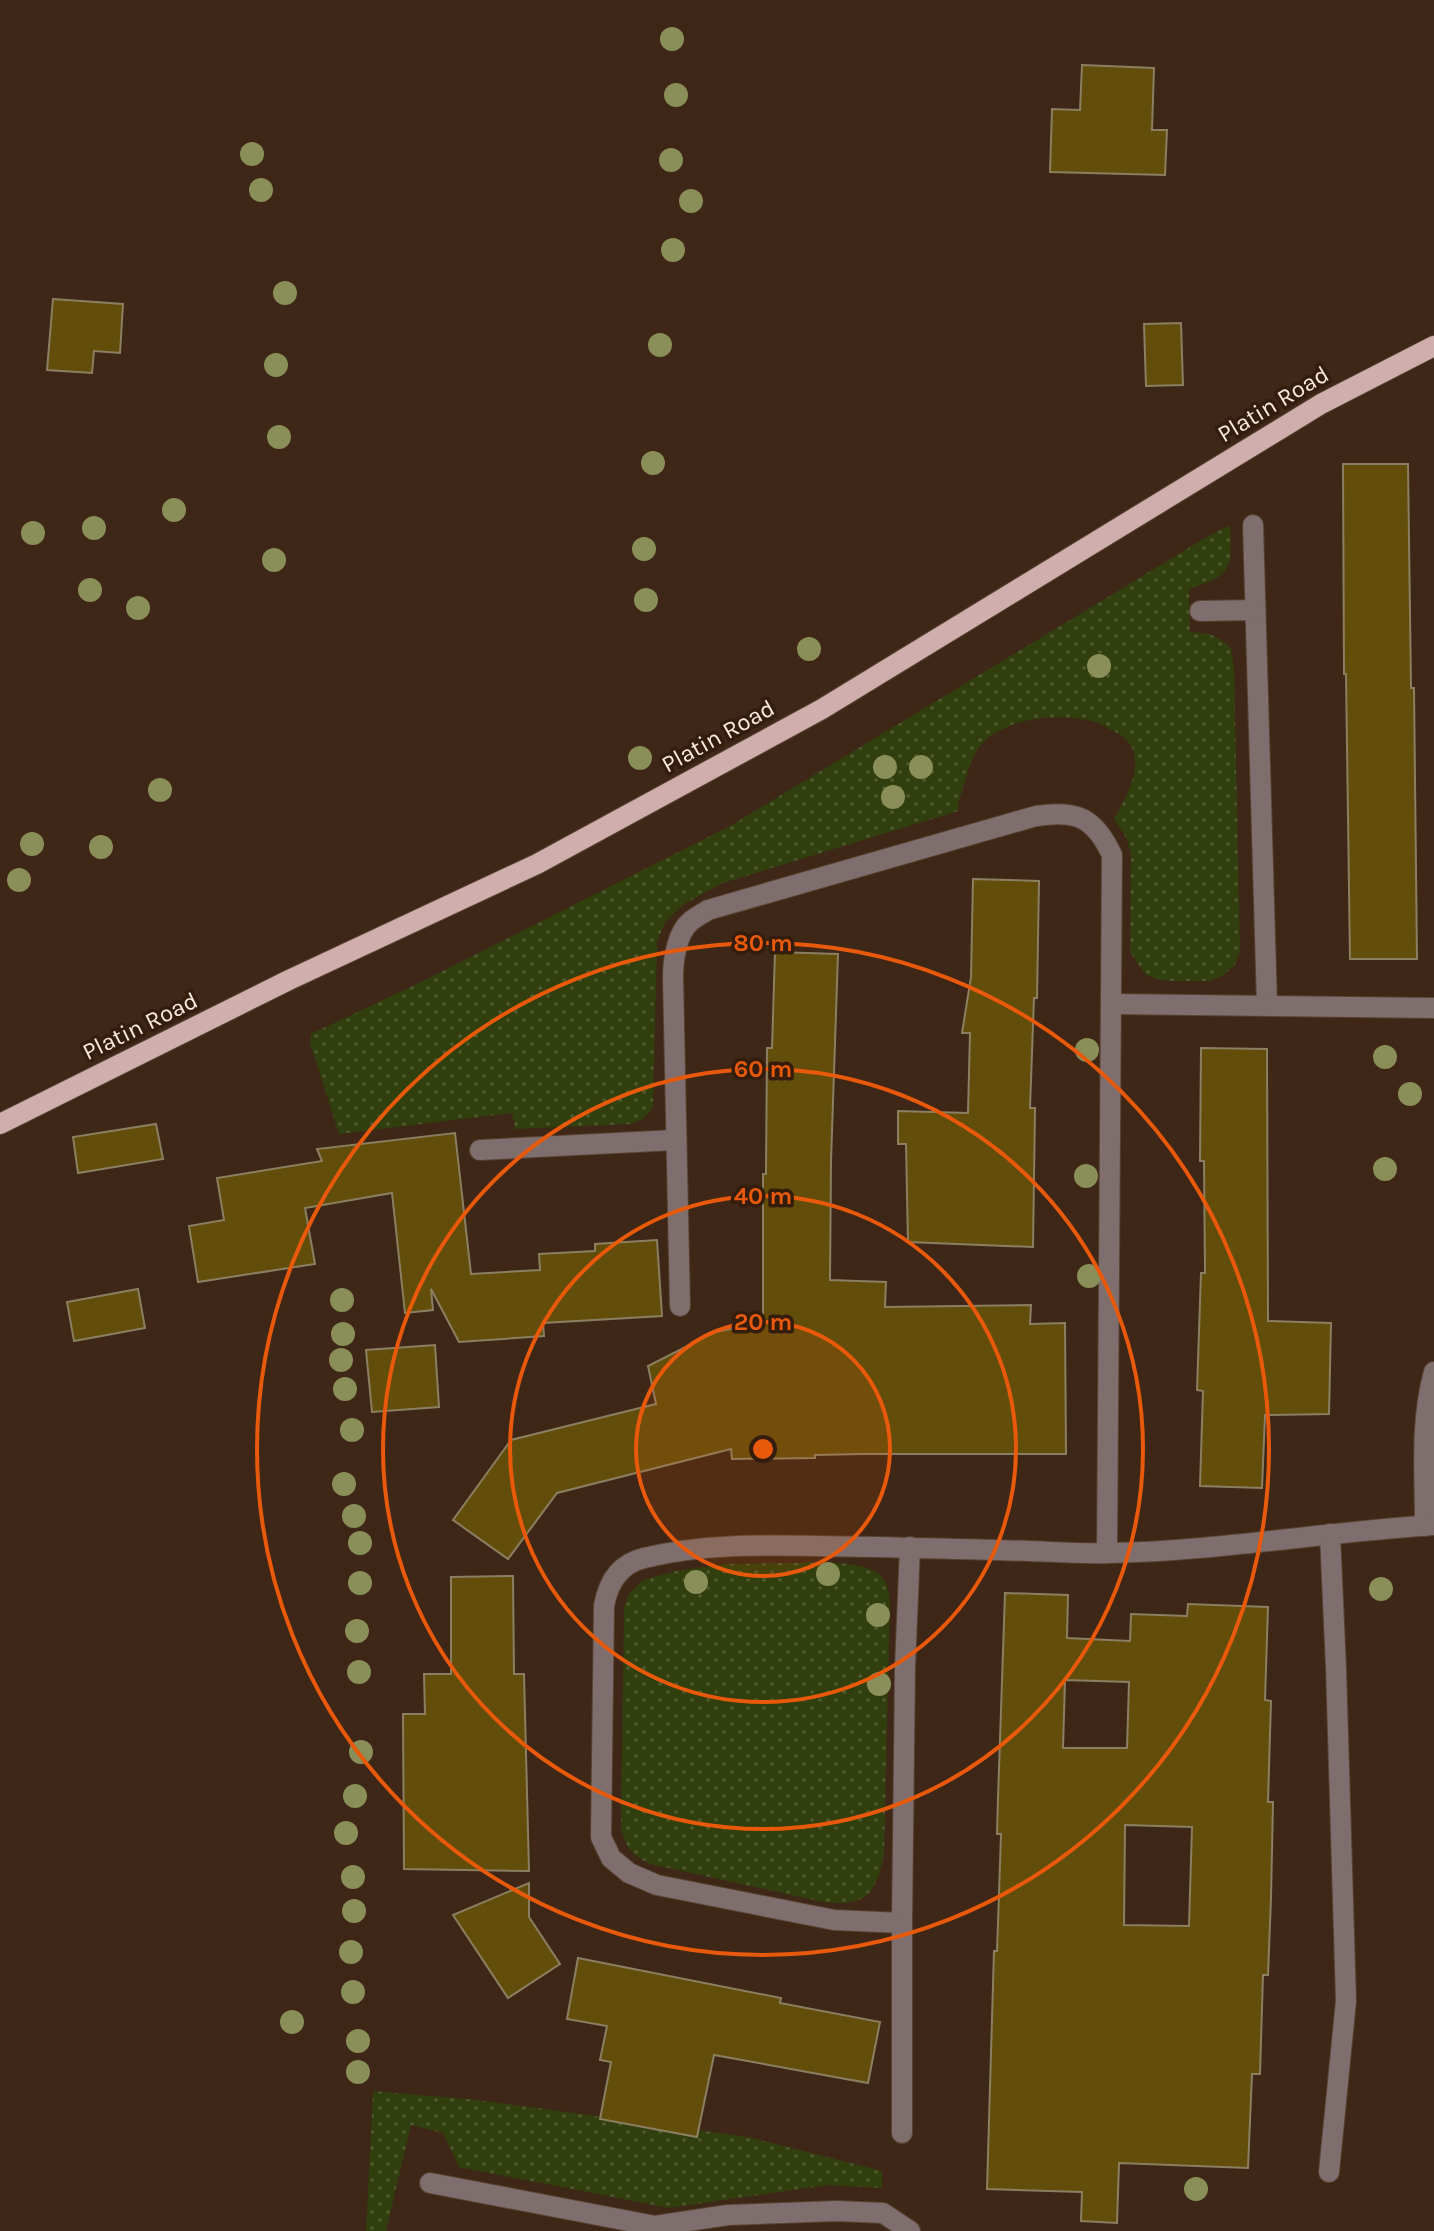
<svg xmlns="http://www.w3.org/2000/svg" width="1434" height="2231" viewBox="0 0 1434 2231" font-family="Karla,sans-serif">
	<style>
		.grass { fill: url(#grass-dots) }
		.building { fill: #634d0b; stroke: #8b7f62; stroke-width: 2; fill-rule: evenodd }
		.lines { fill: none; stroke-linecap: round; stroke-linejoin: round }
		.minor-casing { stroke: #584232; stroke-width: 22 }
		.major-casing { stroke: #584232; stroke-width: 22 }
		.minor { stroke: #7e6e6d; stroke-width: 20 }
		.major { stroke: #cfaead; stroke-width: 20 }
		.tree { fill: #8a8e58 }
		.ring { fill: none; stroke: #e8590c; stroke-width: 4 }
		.labels { text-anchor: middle; stroke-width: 7; stroke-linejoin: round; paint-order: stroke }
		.street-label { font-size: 24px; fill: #faeadf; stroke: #341d0d }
		.centre { fill: #e8590c; stroke: #341d0d; stroke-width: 4 }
		.ring-label { font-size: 24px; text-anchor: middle; font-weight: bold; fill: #e8590c; stroke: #341d0d; stroke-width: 7; stroke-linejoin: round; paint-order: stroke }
	</style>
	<defs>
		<pattern id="grass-dots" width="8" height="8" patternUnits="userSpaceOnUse" patternTransform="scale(2)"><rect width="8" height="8" fill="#313e0d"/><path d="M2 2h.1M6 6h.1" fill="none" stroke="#505a30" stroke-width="1.8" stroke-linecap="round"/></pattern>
	</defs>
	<rect width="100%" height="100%" fill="#3e2716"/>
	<!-- grass -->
	<g class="grass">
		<path d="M1230,526C1233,571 1230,576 1189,589L1190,632C1211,633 1215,634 1231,648L1234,667L1240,950L1235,965L1222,976L1210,981H1174L1160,980L1146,975L1130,952L1131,856L1127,839L1114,819C1125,799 1141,774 1133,750C1129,739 1120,734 1111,730C1106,727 1100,723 1095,722C1061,712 1004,717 980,746C970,758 964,787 958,803V811L723,883L684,904L665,922L657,942L653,1108L643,1119L631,1124L515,1129L512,1113L339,1134L310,1043L311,1034L421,982L730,826L1215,532Z"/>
		<path d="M779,1563C806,1564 870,1556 885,1581C888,1587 889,1595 890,1600L884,1855C875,1895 866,1907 824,1902L650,1864C630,1853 627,1849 621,1828L624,1607L630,1592L644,1580L676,1571L727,1564Z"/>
		<path d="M373,2091L478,2100L748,2137L882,2171V2188L828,2185L669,2208L459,2167L443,2133L411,2125L386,2231H366Z"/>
	</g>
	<!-- building -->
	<g class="building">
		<path d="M1082,65L1154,68L1152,130H1167L1165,175L1050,172L1052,109L1080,110Z"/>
		<path d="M53,299L123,304L120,353L94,351L92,373L47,370Z"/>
		<path d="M1181,323L1183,385L1146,386L1144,324Z"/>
		<path d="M1343,464H1408L1411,688H1414L1417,959H1350L1346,674H1344Z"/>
		<path d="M973,879L1039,881L1037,998H1034L1030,1108H1035L1033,1247L908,1242L906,1144H898V1111L968,1113L970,1033H962L971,977Z"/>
		<path d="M775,952L838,954L831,1161L830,1280L886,1282L885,1307L1031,1305L1030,1324L1065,1323L1066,1454H862L815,1455V1458L732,1459L731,1449L557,1493L508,1559L453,1520L511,1440L656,1404L648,1366L715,1332L763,1323V1174H766L767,1048H772Z"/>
		<path d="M1201,1048L1267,1049L1268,1321L1331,1323L1329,1414L1265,1415L1262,1488L1200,1486L1203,1391L1197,1390L1201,1273H1205L1204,1161H1200Z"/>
		<path d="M156,1124L163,1159L78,1173L73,1137Z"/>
		<path d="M455,1133L471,1274L540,1270L539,1254L595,1251V1244L657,1240L662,1316L543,1323L544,1336L459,1342L431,1289L433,1310L405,1313L392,1193L305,1208L315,1264L198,1282L189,1226L224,1220L217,1178L322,1161L317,1149Z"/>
		<path d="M138,1289L145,1328L74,1341L67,1302Z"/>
		<path d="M435,1345L439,1407L372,1412L366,1350Z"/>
		<path d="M513,1576L514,1674H524L529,1871L404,1869L403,1714H425L424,1674H451V1577Z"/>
		<path d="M1005,1593L1068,1595L1067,1638L1130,1641L1131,1614L1187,1616L1188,1604L1268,1607L1265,1700L1271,1701L1268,1802H1273L1271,1898L1268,1975H1263L1260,2074H1252L1248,2168L1119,2163L1117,2223L1081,2221L1082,2192L987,2189L994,1951H997L999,1894L1001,1834H997L998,1798ZM1065,1680L1129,1682L1127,1748H1063ZM1125,1825L1192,1827L1189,1926L1124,1925Z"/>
		<path d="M529,1883V1917L560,1964L508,1998L453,1915Z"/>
		<path d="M578,1958L781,1998L780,2003L880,2022L868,2083L714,2055L697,2137L600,2119L611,2062L600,2060L607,2026L567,2019Z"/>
	</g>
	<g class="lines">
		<defs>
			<g id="minor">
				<path d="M1253,525L1267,1005"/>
				<path d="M1200,611L1254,610"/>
				<path d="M1112,1004L1434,1008"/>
				<path d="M480,1150L675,1140"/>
				<path d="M680,1306L673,977C673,960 677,932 691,921C696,917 702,914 708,910L1036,816C1077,810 1094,817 1112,855L1107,1553"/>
				<path d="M1425,1526C1425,1474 1420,1422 1434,1372"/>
				<path d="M910,1547L905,1668L902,1923L834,1920L657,1885L629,1873L611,1858L601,1837L604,1606C608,1583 619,1564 644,1558C701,1544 760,1545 818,1546C889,1547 959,1549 1030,1551C1056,1552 1082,1554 1109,1553C1218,1551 1325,1532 1434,1525"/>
				<path d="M902,2133V1923"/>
				<path d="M1329,2172L1346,2001L1336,1668L1330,1534"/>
				<path d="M430,2183L655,2226L728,2215L837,2211L883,2213L910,2231"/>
			</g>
			<path id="major" d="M0,1124L289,980L537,864L822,709L1321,404L1434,346"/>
		</defs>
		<!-- minor casing -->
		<use href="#minor" class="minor-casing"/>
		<!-- major casing -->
		<use href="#major" class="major-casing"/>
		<!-- minor -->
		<use href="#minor" class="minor"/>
		<!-- major -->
		<use href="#major" class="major"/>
	</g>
	<!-- trees -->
	<g class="tree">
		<circle cx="672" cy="39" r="12"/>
		<circle cx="676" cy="95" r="12"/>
		<circle cx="252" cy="154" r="12"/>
		<circle cx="671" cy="160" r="12"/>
		<circle cx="261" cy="190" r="12"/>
		<circle cx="691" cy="201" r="12"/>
		<circle cx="673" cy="250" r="12"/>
		<circle cx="285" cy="293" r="12"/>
		<circle cx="660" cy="345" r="12"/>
		<circle cx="276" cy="365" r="12"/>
		<circle cx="279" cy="437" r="12"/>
		<circle cx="653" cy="463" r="12"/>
		<circle cx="174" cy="510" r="12"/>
		<circle cx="94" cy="528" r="12"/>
		<circle cx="33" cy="533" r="12"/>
		<circle cx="644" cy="549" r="12"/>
		<circle cx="274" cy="560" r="12"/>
		<circle cx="90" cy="590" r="12"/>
		<circle cx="646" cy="600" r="12"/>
		<circle cx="138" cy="608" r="12"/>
		<circle cx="809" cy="649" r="12"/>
		<circle cx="1099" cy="666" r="12"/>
		<circle cx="640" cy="758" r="12"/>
		<circle cx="885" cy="767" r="12"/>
		<circle cx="921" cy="767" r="12"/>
		<circle cx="160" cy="790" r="12"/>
		<circle cx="893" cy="797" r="12"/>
		<circle cx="32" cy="844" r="12"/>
		<circle cx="101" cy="847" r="12"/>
		<circle cx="19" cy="880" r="12"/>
		<circle cx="1087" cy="1050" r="12"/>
		<circle cx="1385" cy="1057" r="12"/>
		<circle cx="1410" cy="1094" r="12"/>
		<circle cx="1385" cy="1169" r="12"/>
		<circle cx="1086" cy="1176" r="12"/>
		<circle cx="1089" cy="1276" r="12"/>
		<circle cx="342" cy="1300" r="12"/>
		<circle cx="343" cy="1334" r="12"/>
		<circle cx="341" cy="1360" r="12"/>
		<circle cx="345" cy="1389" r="12"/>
		<circle cx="352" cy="1430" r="12"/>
		<circle cx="344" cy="1484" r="12"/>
		<circle cx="354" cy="1516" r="12"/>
		<circle cx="360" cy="1543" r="12"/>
		<circle cx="828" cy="1574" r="12"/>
		<circle cx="696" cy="1582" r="12"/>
		<circle cx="360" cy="1583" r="12"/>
		<circle cx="1381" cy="1589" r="12"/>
		<circle cx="878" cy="1615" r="12"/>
		<circle cx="357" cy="1631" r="12"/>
		<circle cx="359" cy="1672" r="12"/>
		<circle cx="879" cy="1684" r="12"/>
		<circle cx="361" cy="1752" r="12"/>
		<circle cx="355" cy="1796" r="12"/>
		<circle cx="346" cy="1833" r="12"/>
		<circle cx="353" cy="1877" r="12"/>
		<circle cx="354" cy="1911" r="12"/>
		<circle cx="351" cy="1952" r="12"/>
		<circle cx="353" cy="1992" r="12"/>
		<circle cx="292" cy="2022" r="12"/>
		<circle cx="358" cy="2041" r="12"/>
		<circle cx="358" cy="2072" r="12"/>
		<circle cx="1196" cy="2189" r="12"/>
	</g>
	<!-- distance rings -->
	<circle cx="763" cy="1449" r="127" fill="#e8590c" fill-opacity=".12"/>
	<g class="ring">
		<circle cx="763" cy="1449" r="127"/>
		<circle cx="763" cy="1449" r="253"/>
		<circle cx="763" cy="1449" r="380"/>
		<circle cx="763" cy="1449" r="506"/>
	</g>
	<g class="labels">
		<!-- street labels -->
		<g class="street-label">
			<text transform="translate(1273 404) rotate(-31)" y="8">Platin Road</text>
			<text transform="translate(718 736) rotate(-29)" y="8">Platin Road</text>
			<text transform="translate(140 1026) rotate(-26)" y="8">Platin Road</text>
		</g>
	</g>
	<circle cx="763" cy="1449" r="12" class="centre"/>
	<g class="ring-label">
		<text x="763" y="951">80 m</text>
		<text x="763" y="1077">60 m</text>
		<text x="763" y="1204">40 m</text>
		<text x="763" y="1330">20 m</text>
	</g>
</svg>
